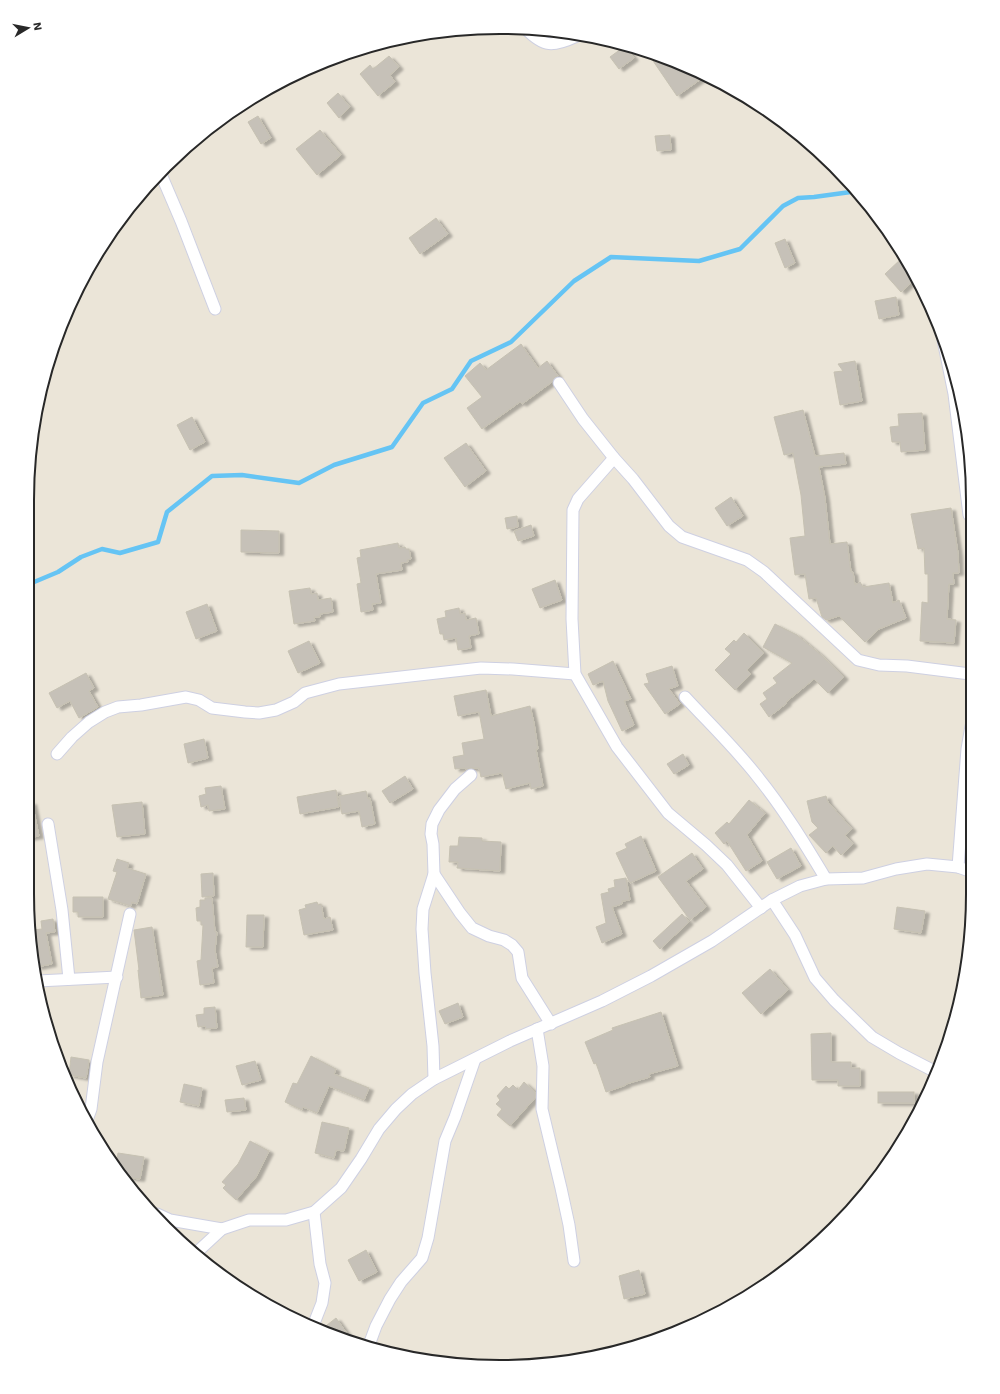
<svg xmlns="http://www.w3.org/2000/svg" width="1000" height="1394" viewBox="0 0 1000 1394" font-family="'Work Sans',sans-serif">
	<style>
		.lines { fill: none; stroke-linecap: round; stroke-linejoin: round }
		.stream { stroke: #65c4f4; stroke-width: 4.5 }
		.building { fill: #c6c1b8; stroke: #c6c1b2; filter: url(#shadow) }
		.street-casing { stroke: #ced0e2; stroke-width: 13 }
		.street { stroke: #fff; stroke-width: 11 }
		.rim { fill: none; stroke: #282828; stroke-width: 2 }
	</style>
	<defs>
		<filter id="shadow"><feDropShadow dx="4.5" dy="2.5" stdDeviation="1" flood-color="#0004"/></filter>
	</defs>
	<rect width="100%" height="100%" fill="#ebe5d8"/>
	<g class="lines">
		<!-- stream -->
		<path class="stream" d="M27,585L58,572L81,557L102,549L120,553L158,542L167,512L212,476L242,475L299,483L334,465L392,447L423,403L452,389L471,361L511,342L574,281L611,257L699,261L740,249L783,206L798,198L814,197L858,191"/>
	</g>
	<!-- building -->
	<g class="building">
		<path d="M625,46L634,58L619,69L610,57Z"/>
		<path d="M647,52L695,70L701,79L677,96Z"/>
		<path d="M389,56L399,67L390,75L395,82L378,96L360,74L370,65L373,69Z"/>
		<path d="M338,93L350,107L339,118L327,103Z"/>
		<path d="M258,116L271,138L261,144L248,122Z"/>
		<path d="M320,130L341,155L317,175L296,149Z"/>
		<path d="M670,135L671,150L657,151L655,136Z"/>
		<path d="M436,218L448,234L420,254L409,238Z"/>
		<path d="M785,239L795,263L785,268L775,243Z"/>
		<path d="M902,258L916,278L901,292L885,274Z"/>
		<path d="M896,297L899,315L879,319L875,301Z"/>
		<path d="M521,344L538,368L547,361L558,376L555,377L552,382L522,404L520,402L482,429L467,408L482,397L465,376L480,363L486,370Z"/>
		<path d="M855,361L862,401L840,405L834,372L843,371L838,364Z"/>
		<path d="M803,410L815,456L844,453L846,464L819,467L825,498L830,544L847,542L851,572H853L855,585L860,582L863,587L889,583L893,603L899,600L906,618L879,629L865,642L839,616L826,620L822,617L816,598L809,599L805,574L795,575L790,538L805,536L801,495L793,453L784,455L774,417Z"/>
		<path d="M922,413L925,450L901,452L900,442H892L890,427L899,426L898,414Z"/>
		<path d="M192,417L205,442L190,450L177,425Z"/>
		<path d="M466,443L486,471L465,487L444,458Z"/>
		<path d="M731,497L743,516L727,526L715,508Z"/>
		<path d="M951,508L958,553L959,573H953L954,584H949L947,619L956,620L954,643L920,641L922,602L928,603V574H925L924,548L918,549L911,514Z"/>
		<path d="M517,516L518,527L507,529L505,518Z"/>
		<path d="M531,525L534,536L518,541L514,531Z"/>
		<path d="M241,530L279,531V553L241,552Z"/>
		<path d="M398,543L399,548L405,547L406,549H409L411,559L407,560L408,562L401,563L402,570L376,574L381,603L372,604L373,610L361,612L357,584L361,583L357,558L361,557L360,550Z"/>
		<path d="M555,580L562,600L540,608L532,589Z"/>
		<path d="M310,588L311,594L317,593L318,600L331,598L333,612L320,614V617H314L315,621L294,624L289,591Z"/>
		<path d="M207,604L217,631L196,639L186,612Z"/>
		<path d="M459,608L460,614L465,613L466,620L476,618L479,634L469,636L471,648L458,650L456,638L444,640L443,634H440L437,619L446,617L445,611Z"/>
		<path d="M775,624L797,635L820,654L844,677L828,693L814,679L786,702L787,703L769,717L760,704L767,699L763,693L777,683L773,678L792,663L763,647Z"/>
		<path d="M744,633L764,653L747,670L751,674L735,690L715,670L731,654L725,649L734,640L736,642Z"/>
		<path d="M309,641L320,663L298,673L288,651Z"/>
		<path d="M613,661L631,699L624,701L634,725L622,731L608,701L603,681L593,685L588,674Z"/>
		<path d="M672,666L678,686L669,689L680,704L665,714L644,684L649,683L646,674Z"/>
		<path d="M86,673L94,688L89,691L98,707L79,718L70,701L57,708L49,693Z"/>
		<path d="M486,690L491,716L530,706L534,723L538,749H536L543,786L531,789L530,783L506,789L502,773L481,777L479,768H470L466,770L465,768L455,769L453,757L464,755L462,743L484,739L479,712L458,716L454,696Z"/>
		<path d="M204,739L208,758L188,763L184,744Z"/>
		<path d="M683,754L689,765L674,774L667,764Z"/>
		<path d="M405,776L413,789L390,803L382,791Z"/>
		<path d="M221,786L225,809L209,811L208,805L201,807L199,796L206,794L205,788Z"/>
		<path d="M336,790L339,807L300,814L297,797Z"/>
		<path d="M366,791L368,799L370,798L375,824L362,827L359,811L342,814L339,796Z"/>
		<path d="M826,796L828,802L852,829L845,835L853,844L841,855L833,846L826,853L809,835L818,828L812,822L807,801Z"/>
		<path d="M749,800L765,813L747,835L762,861L746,871L727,841L724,844L715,833L727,822L729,824Z"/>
		<path d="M32,802L39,836L27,838V803Z"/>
		<path d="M142,802L145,834L117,837L112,805Z"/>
		<path d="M641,836L656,871L630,883L616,853L627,848L625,844Z"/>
		<path d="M459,837L482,838V841L501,842L500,871L457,868L458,862H449L450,846H458Z"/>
		<path d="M791,848L801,866L777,879L767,862Z"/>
		<path d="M692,853L703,869L686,881L706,907L690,920L658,877Z"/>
		<path d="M117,859L129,863L127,868L146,874L137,904L132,902L131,906L108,899L117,872L113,871Z"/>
		<path d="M213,873L214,896L202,897L201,874Z"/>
		<path d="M626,878L630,900L622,901V904L612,907L622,934L602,943L596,927L606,923L601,894L609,892L608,889L615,887L614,880Z"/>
		<path d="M73,897H103V917H78V912H73Z"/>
		<path d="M205,898H212L215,932H217L215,950L218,967L212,968L214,983L200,985L197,961L201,960L203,925H201V921H197L196,908L200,907V900H205Z"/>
		<path d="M317,902L318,905L321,904L324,919L330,917L333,930L304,935L299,910L306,908L305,905Z"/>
		<path d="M897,907L925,911L921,933L894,929Z"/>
		<path d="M682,914L689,922L660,949L653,941Z"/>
		<path d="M247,915H264L263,947H246Z"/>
		<path d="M53,919L55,932L46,933L52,964L37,967L32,930L42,929L41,921Z"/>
		<path d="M152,927L163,995L141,998L138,970H139L134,930Z"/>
		<path d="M770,969L788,990L761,1014L742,993Z"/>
		<path d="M458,1003L463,1017L445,1024L439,1011Z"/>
		<path d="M215,1007L217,1028L206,1029L205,1026L198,1027L196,1015L204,1014V1008Z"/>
		<path d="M661,1012L678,1066L649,1074L650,1077L626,1084V1085L606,1092L596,1063L594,1064L585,1042L613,1030L612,1028Z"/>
		<path d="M831,1033V1062H851V1068H860V1086H838V1080H812L811,1034Z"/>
		<path d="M311,1056L336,1069L334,1074L369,1088L364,1100L329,1086L317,1113L303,1107L302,1110L285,1102L293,1083L297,1084Z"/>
		<path d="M71,1057L89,1060L86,1078L69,1075Z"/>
		<path d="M255,1061L261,1080L242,1085L236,1066Z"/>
		<path d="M524,1082L535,1092V1098L510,1126L497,1115L502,1109L496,1104L500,1100L497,1096L506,1086L509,1089L513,1085L518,1090Z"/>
		<path d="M184,1084L202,1088L199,1106L180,1102Z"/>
		<rect x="878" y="1092" width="36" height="11"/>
		<path d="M244,1098L246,1110L227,1112L225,1100Z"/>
		<path d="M322,1122L349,1128L344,1151L336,1150L334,1158L315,1153Z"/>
		<path d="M250,1141L269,1151L256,1177L236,1200L223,1188L226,1185L222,1182L238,1164Z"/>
		<path d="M118,1153L144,1157L140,1179L124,1177L116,1167Z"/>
		<path d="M366,1250L377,1272L359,1281L348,1260Z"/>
		<path d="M639,1270L645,1294L624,1299L619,1276Z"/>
		<path d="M336,1318L351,1339L322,1329Z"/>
	</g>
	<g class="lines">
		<defs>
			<g id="street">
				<path d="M525,28C544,48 553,47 577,36"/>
				<path d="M160,172L181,221L215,309"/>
				<path d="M943,340L954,394L969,515"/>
				<path d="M559,383L583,419L614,458L633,479L669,526L682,537L747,560L764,572L858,660L879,665L907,666L970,674"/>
				<path d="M614,458L578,499L573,510L572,619L575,674L617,747L668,813L706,845L727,865L761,908"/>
				<path d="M685,697C709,723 735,748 757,776C783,808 805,844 826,879"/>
				<path d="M57,754L72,737L89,722L105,712L118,707L141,705L186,697L199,700L212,708L245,712L259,713L276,710L294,702L305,693L339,684L481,668L513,669L575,674"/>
				<path d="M48,824L62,910L69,979"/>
				<path d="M958,867L967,749L971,726"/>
				<path d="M434,874L460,913L472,928L489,936L504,940L512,945L518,952L522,978L551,1024"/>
				<path d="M772,900L795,935L815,978L834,1000L872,1037L899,1053L936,1072"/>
				<path d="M38,981L117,977"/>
				<path d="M537,1029L543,1066L542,1109L561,1188L569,1225L574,1261"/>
				<path d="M434,1079L433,1046L425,973L422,929L423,909L434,874L433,844L431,834L432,824L439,810L455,789L471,775"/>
				<path d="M87,1120L91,1109L97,1062L130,914"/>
				<path d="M157,1214L170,1220L222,1229"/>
				<path d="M195,1254L222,1229L249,1220H286L314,1212L341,1188L361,1159L379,1129L396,1109L412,1094L434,1079L510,1041L602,1001L651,976L712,941L772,900L800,886L826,879L863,878L896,869L927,864L958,867L972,872"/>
				<path d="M313,1326L322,1303L325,1283L320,1264L314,1212"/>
				<path d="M369,1345L376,1326L390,1299L401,1282L422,1258L428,1238L445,1141L455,1117L475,1059"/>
			</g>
		</defs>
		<!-- street casing -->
		<use href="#street" class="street-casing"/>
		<!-- street -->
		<use href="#street" class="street"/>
	</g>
	<!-- crop -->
	<path d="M0 0H1000V1394H0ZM500 34H500A466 466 0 0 1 966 500V894A466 466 0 0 1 500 1360H500A466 466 0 0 1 34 894V500A466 466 0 0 1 500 34Z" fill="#fff" fill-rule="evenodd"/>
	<path class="rim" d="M500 34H500A466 466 0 0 1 966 500V894A466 466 0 0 1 500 1360H500A466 466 0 0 1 34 894V500A466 466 0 0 1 500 34Z"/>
	<!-- north arrow -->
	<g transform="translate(28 28) rotate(80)" stroke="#ffffff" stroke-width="3" paint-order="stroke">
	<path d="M0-3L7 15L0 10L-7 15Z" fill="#282828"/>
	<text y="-6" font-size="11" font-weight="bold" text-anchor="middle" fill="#282828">N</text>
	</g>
</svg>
